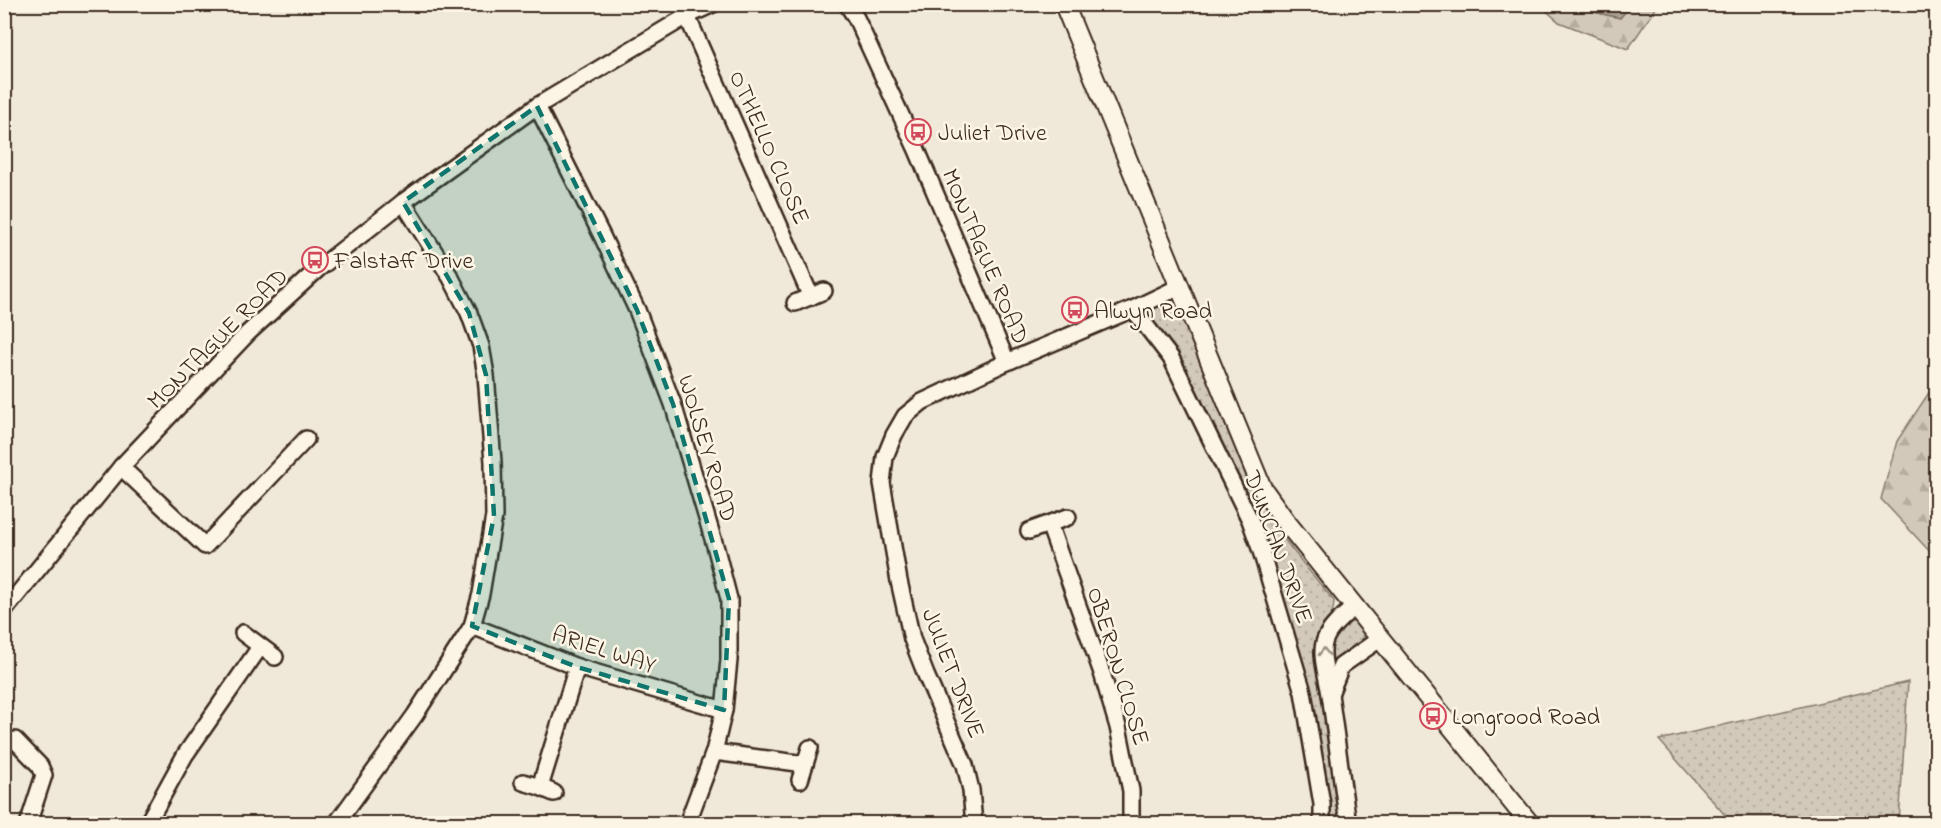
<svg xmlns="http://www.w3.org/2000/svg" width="1941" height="828" viewBox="0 0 1941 828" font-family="'Indie Flower',sans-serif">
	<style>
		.grass { fill: url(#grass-dots); stroke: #867a6c; stroke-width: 1.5 }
		.forest { fill: url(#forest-firs); stroke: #867a6c; stroke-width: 1.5 }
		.water { fill: url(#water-ripples); stroke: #7e7163; stroke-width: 1.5 }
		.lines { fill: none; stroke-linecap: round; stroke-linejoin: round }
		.minor-casing { stroke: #3b2a1e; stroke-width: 20 }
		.tertiary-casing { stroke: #3b2a1e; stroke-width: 22 }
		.minor { stroke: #fcf5e5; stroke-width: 15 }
		.tertiary { stroke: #fcf5e5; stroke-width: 18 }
		.oneway { stroke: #9c9082 }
		.marked { fill: #0f766e; fill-opacity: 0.2; stroke: #0f766e; stroke-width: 4.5; stroke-dasharray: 12 8; stroke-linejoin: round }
		.labels { text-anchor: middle; stroke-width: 5; stroke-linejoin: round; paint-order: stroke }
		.poi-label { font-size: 24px; fill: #3b2a1e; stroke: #fcf5e5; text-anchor: start }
		.street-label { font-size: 24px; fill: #3b2a1e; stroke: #fcf5e5 }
	</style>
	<defs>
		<pattern id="grass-dots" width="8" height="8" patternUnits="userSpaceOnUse" patternTransform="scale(1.5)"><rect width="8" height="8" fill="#d2c9ba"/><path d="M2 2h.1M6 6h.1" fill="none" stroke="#b5ad9f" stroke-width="1.8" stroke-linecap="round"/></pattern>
		<pattern id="forest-firs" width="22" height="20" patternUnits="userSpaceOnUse" patternTransform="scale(1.5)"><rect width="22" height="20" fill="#d2c9ba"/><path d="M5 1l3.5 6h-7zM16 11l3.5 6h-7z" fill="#b5ad9f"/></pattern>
		<pattern id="water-ripples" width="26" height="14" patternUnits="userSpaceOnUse" patternTransform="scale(1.5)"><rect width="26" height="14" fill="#aaa091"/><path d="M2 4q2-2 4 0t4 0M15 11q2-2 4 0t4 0" fill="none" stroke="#8c8376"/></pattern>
	</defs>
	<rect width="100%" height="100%" fill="#f0e9d9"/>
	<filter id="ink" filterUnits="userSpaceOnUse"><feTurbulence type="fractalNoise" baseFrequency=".0167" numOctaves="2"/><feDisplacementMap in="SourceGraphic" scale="12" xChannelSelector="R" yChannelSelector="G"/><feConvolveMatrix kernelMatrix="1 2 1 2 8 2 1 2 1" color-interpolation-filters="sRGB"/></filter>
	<g filter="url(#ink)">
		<!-- grass -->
		<g class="grass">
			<path d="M1162,305L1174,307L1183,316C1208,380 1231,446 1263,506C1282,540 1310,571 1334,601C1334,618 1324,623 1319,638C1318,643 1318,649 1317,653L1340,823H1329L1306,678L1266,543L1229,459L1181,359L1147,318L1150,308Z"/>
			<path d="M1355,621L1363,632L1362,643L1336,664L1331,662C1330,657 1329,651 1329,647C1330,634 1343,623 1355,621Z"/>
			<path d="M1908,682L1899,823H1732L1659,740Z"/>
		</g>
		<!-- forest -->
		<g class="forest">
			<path d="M1540,5H1585L1594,12L1620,18L1631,5H1658L1628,49L1559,22Z"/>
			<path d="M1936,382V555H1933L1881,499L1897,441Z"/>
		</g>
		<!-- water -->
		<path class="water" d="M1585,5H1631L1620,18L1594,12Z"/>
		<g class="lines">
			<defs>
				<g id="minor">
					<path d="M847,4L856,18L917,150L1007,362"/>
					<path d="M687,16L811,297"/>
					<path d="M537,106L602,236L637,310L673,404L716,549L729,599V660L724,710L714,752L687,824"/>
					<path d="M795,303L824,291"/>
					<path d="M1133,309L1171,358L1250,520L1261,551L1303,692L1322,804V824"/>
					<path d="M121,467L205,546L306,439"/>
					<path d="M1049,524L1102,673L1118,727L1131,791V824"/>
					<path d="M1029,531L1068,517"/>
					<path d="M1355,606C1315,640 1320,644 1330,694L1341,666L1381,638"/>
					<path d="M4,611L121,467L248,333L318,269L403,202L537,106L687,16L713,4"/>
					<path d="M472,626L577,667L724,710"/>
					<path d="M243,633L275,657"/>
					<path d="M1330,694L1348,824"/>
					<path d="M15,740L40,766L44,775L28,824"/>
					<path d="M714,752L805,764"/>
					<path d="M800,780L810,748"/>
					<path d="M523,782L540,787L554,793"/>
					<path d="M540,787L577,667"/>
					<path d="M147,824L185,755L260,647"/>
					<path d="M336,824L415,715L472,626L481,594L494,516L493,462L486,375L481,346L469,313L451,278L403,202"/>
					<path d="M974,824L971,790L965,765L926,675L912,639L899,581L882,483L885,457L894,435L905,416L922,402L1007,362L1133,309L1179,287"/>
				</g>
				<path id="tertiary" d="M1064,4L1262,488L1287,523L1530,824"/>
			</defs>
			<!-- minor casing -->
			<use href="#minor" class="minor-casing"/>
			<!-- tertiary casing -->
			<use href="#tertiary" class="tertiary-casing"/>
			<!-- minor -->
			<use href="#minor" class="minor"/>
			<!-- tertiary -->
			<use href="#tertiary" class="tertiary"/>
		</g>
		<!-- one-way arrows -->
		<defs><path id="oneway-chevron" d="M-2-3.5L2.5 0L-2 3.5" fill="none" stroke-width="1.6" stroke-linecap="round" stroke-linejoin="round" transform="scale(1.5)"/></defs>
		<use class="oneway" href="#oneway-chevron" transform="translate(1324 652) rotate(-91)"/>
	</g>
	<!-- marked area -->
	<path class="marked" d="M537,106L637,310L673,404L729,599L724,710L577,667L472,626L494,516L486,375L469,313L403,202Z"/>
	<!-- icons -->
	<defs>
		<symbol id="bus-ring" viewBox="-11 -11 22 22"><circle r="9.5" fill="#fcf5e5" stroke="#d1495b" stroke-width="1.5"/><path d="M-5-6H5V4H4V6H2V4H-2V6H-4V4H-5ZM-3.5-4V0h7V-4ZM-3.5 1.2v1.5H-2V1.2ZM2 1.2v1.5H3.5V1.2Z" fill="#d1495b"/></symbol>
	</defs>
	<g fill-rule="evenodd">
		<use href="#bus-ring" x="903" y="117" width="30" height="30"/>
		<use href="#bus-ring" x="300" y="245" width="30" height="30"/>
		<use href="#bus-ring" x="1060" y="295" width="30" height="30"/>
		<use href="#bus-ring" x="1418" y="701" width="30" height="30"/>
	</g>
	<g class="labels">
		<!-- poi labels -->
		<g class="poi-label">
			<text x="938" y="140">Juliet Drive</text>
			<text x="334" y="268">Falstaff Drive</text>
			<text x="1094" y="318">Alwyn Road</text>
			<text x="1452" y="724">Longrood Road</text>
		</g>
		<!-- street labels -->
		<g class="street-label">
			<text transform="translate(770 147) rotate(66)" y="8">OTHELLO CLOSE</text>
			<text transform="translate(986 256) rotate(67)" y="8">MONTAGUE ROAD</text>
			<text transform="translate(217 338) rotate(-45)" y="8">MONTAGUE ROAD</text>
			<text transform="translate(708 448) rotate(73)" y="8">WOLSEY ROAD</text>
			<text transform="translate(1279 547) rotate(70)" y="8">DUNCAN DRIVE</text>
			<text transform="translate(604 649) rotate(18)" y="8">ARIEL WAY</text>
			<text transform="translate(1119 666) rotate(73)" y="8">OBERON CLOSE</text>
			<text transform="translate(954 673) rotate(69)" y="8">JULIET DRIVE</text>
		</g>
	</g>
	<!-- margin -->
	<rect width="1941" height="828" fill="none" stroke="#fcf5e5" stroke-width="24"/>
	<rect x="12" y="12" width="1917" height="804" fill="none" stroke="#3b2a1e" stroke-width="2" filter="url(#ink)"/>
</svg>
